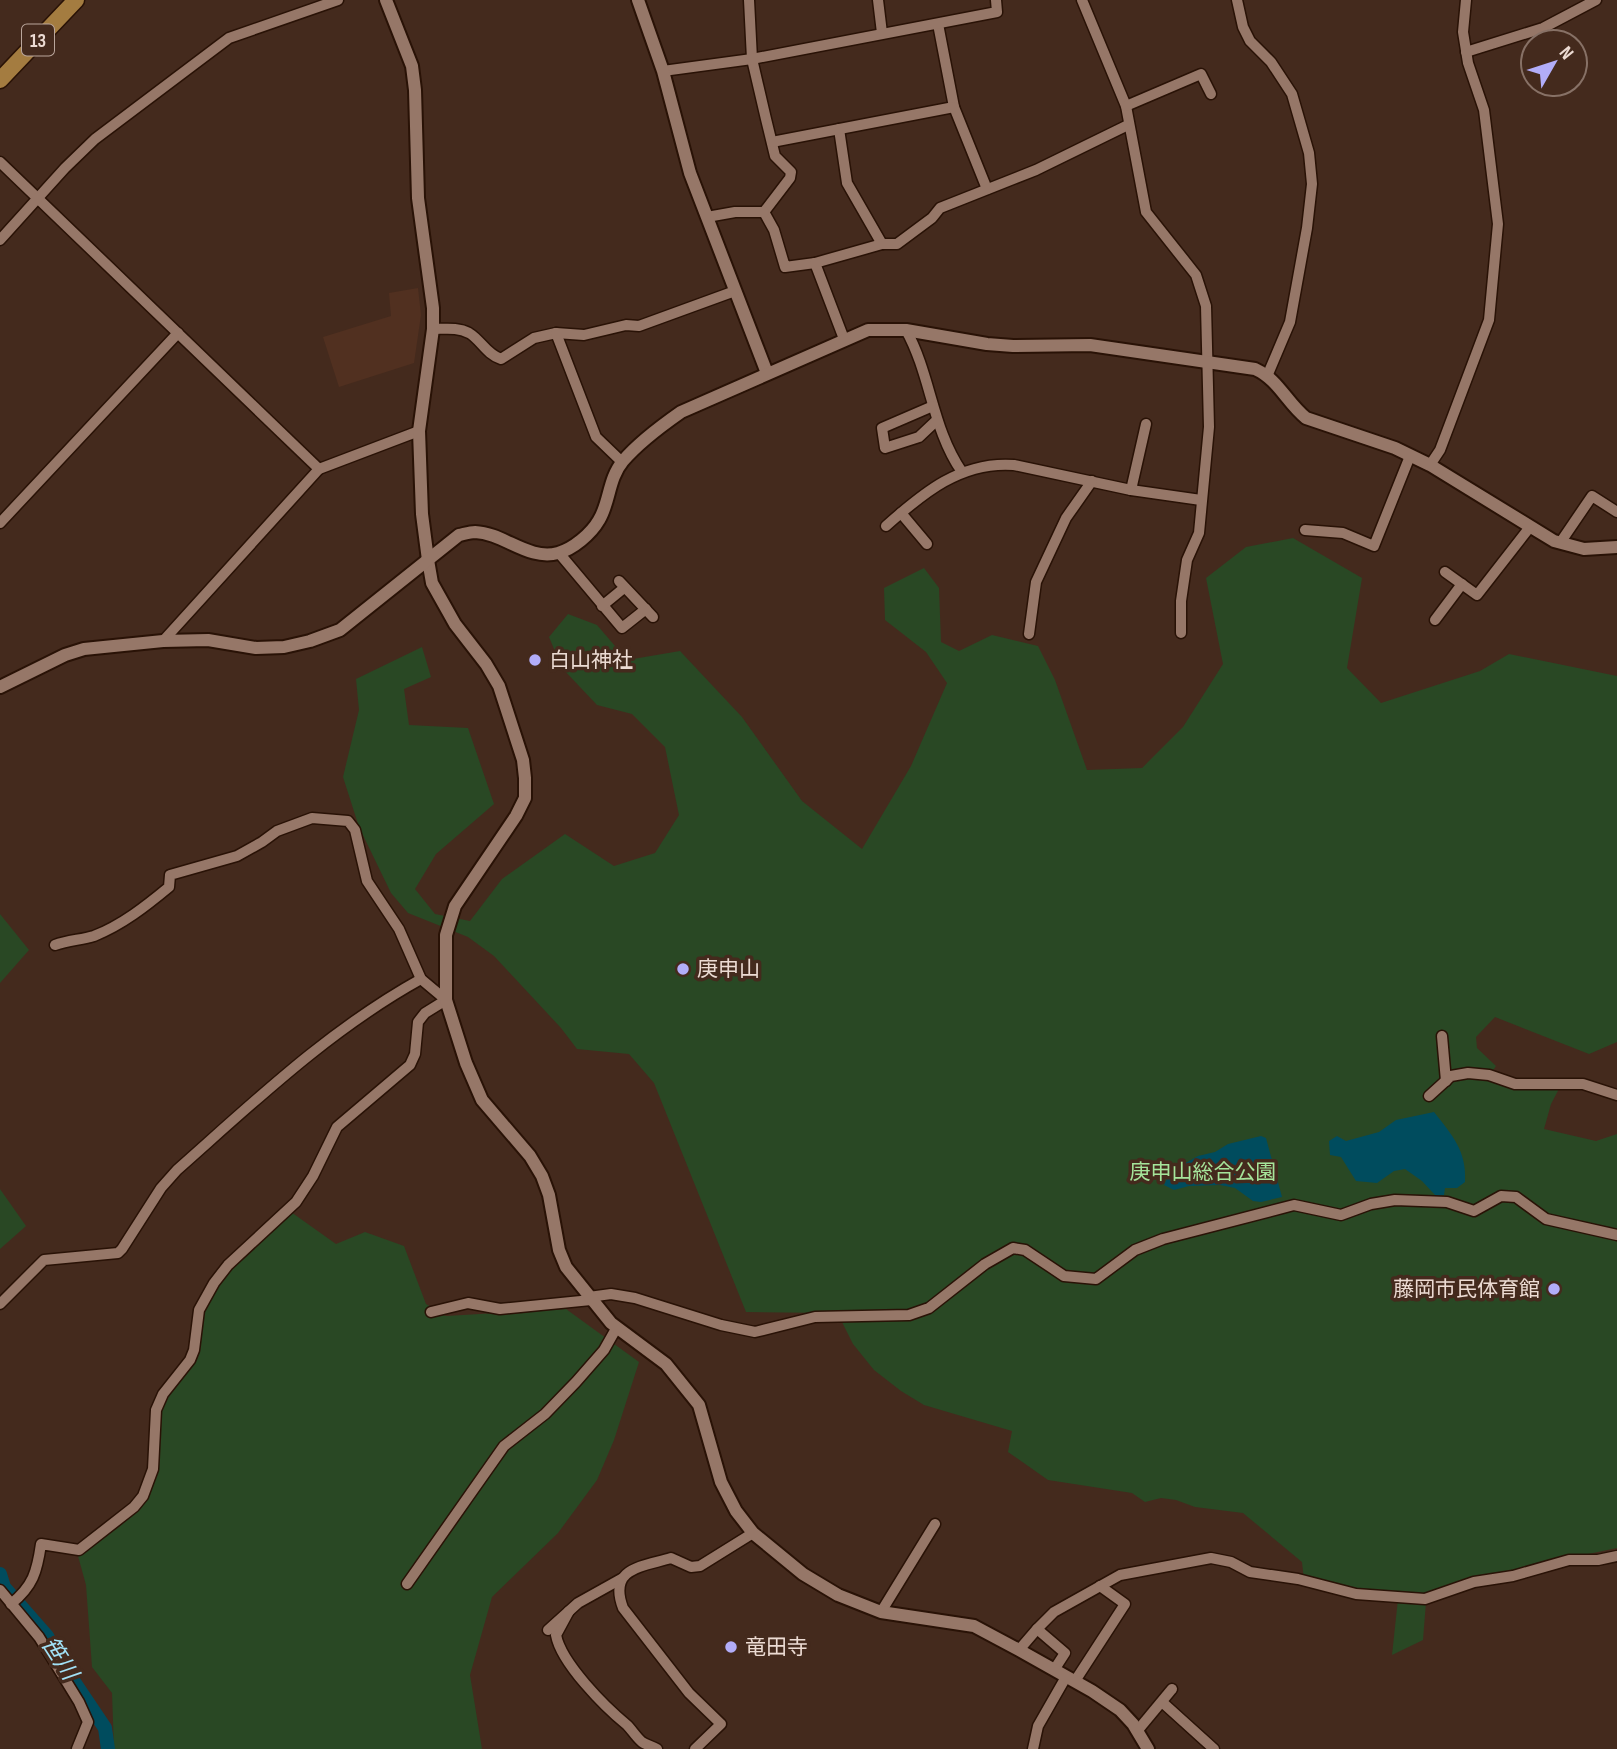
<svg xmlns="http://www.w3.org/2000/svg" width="1617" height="1749" viewBox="0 0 1617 1749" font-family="'Sofia Sans Condensed','Noto Sans JP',sans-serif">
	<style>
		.built { fill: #513020 }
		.green { fill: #294824 }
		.water { fill: #004c5e }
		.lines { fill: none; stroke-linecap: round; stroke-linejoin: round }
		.river { stroke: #004c5e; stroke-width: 14 }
		.minor-casing { stroke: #291206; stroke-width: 13 }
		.tertiary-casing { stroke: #291206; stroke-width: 16 }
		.primary-casing { stroke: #291206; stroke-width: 19 }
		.minor { stroke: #967768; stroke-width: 10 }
		.tertiary { stroke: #967768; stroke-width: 12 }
		.primary { stroke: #a47c40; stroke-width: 16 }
		.poi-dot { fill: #b2adf9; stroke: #442a1d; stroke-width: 2.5 }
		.labels { text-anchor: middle; stroke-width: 7; stroke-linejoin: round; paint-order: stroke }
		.shield { fill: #442a1d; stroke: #baa69c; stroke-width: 2 }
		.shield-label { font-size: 19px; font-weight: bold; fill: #ecdbd3 }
		.poi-label { font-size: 21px; fill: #ecdbd3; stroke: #442a1d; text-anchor: start }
		.park-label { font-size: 21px; fill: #a5e49a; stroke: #442a1d }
		.water-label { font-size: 23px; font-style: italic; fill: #a2e2f7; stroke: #442a1d }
	</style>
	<rect width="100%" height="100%" fill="#442a1d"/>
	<!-- built -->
	<path class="built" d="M418,288L421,315L414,363L339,387L323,337L391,316L389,293Z"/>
	<!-- green -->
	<g class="green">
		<path d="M1293,538L1362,578L1347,668L1381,703L1480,671L1509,654L1617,676V1042L1589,1054L1495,1017L1476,1037L1477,1048L1496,1066L1492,1072L1513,1087H1560L1551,1104L1544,1129L1596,1141L1617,1134V1548L1545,1563L1424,1597L1363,1593L1304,1580L1302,1562L1243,1513L1195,1507L1176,1500L1161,1498L1145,1502L1132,1493L1048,1480L1008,1452L1012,1431L924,1405L901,1391L874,1370L853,1344L839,1316L834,1313L746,1312L654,1083L629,1054L577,1049L561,1028L494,956L468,937L408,913L391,893L359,827L343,777L359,710L356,679L422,647L431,677L404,689L409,725L468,728L494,804L436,854L415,889L435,914L470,921L502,879L565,834L614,866L655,853L679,815L665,747L632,714L597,705L562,668L549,637L568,614L597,625L627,660L680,651L742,717L802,801L862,849L911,766L947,683L926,652L885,620L884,588L924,568L939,588L941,642L959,651L992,635L1038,646L1055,680L1087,770L1142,768L1183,727L1223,664L1206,578L1246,547Z"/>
		<path d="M0,914L29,950L0,983Z"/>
		<path d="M0,1189L26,1226L0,1249Z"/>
		<path d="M291,1212L336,1244L365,1232L404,1246L426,1304L446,1316L566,1309L639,1362L614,1440L597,1480L558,1533L492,1597L470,1675L482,1749H114L112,1693L92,1667L86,1585L78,1556L120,1526L145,1500L161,1402C173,1385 192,1372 199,1351C204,1336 200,1318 208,1303C228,1266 260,1240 291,1212Z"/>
		<path d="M1398,1599L1426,1602L1423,1640L1392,1655Z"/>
	</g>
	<!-- water -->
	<g class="water">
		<path d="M1434,1112C1452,1135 1467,1151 1465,1182L1457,1188H1445L1444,1195L1436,1196L1422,1181L1405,1169L1394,1171L1377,1183L1356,1181L1341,1157L1330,1155L1329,1141L1337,1136L1346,1141L1379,1132L1396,1120Z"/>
		<path d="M1261,1136L1266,1138L1282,1197L1261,1202L1253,1201L1235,1188L1220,1185L1189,1186L1174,1190L1164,1185L1170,1172L1198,1156L1215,1152L1228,1144Z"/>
	</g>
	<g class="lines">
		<!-- river -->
		<path class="river" d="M0,1574L4,1587L47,1636L62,1664L105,1728L108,1749"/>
		<defs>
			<g id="minor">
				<path d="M749,0L752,59L766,119L775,156L791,172L790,178L764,212"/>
				<path d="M878,0L882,33"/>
				<path d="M1082,0L1126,106L1146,212L1196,275L1206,306L1209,427L1199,533L1187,560L1181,601V633"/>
				<path d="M1237,0L1243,27L1250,41L1271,62L1292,94L1309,153L1312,184L1307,228L1290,322L1268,374"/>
				<path d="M938,24L954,107L987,189"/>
				<path d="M1466,52L1543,28L1596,0"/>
				<path d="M663,71L752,59L997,12L996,0"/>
				<path d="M1126,106L1201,74L1211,94"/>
				<path d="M839,129L847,183L882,244"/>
				<path d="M772,142L954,107"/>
				<path d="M0,162L319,469"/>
				<path d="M764,212L774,230L785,267L815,263L882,244H897L932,218L940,208L1036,170L1128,125"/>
				<path d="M707,217L735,212H764"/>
				<path d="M0,240L65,168L95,139L229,38L338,0"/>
				<path d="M815,263L844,339"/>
				<path d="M433,329C445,329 458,327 469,333C481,340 486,354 501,359L534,338L556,333L584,335L626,325L639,326L735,291"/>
				<path d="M906,330C931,375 932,429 962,472"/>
				<path d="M556,333L596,437L622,462"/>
				<path d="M933,406L882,428L885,448L919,437L937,420"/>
				<path d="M1430,465L1440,450L1489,320L1498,224L1484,110L1468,63L1463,32L1466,0"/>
				<path d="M1131,490L1146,424"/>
				<path d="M901,513L927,544"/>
				<path d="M0,523L178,333"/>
				<path d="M886,526C923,493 961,461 1014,465L1131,490L1201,500"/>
				<path d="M1305,530L1343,533L1374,546L1410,456"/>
				<path d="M1560,543L1592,496L1617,512"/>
				<path d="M559,553L622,628L646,609"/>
				<path d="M1445,572L1477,595L1530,527"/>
				<path d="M619,581L653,617"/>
				<path d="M602,606L624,588"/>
				<path d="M1435,620L1462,584"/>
				<path d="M1029,634L1036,582L1066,518L1092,481"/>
				<path d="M163,641L319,469L419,431"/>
				<path d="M1442,1036L1446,1081"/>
				<path d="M1429,1096L1451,1076L1468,1073L1489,1075L1515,1084H1583L1617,1095"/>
				<path d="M589,1297L611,1294L635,1298L721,1325L755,1332L815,1317L909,1315L929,1308L985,1264L1013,1248L1025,1250L1064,1276L1096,1279L1135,1250L1163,1239L1294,1205L1341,1215L1371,1204L1395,1200L1447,1202L1474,1211L1501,1196L1516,1197L1546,1219L1617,1235"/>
				<path d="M0,1304L44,1260L118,1253L122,1249L161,1188L177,1170C255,1101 329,1030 421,979"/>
				<path d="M431,1312L468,1303L500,1309L591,1300"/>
				<path d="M407,1584L504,1446L545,1414L576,1382L604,1350L617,1327"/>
				<path d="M0,1590L39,1637L79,1702L88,1722L77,1749"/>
				<path d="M11,1604C33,1586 37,1572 41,1544L79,1550L134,1507L143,1496L153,1469L156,1410L163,1394L190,1360L194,1350L199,1310L214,1283L228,1265L296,1202L313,1176L337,1127L410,1065L415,1054L418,1022L425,1013L446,1000L421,979L399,929L367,881L355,830L348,821L312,818L277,831L262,842L237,856L170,875L169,887C146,906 122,925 94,936C81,940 68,940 55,945"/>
				<path d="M569,1611L556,1635C561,1663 605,1707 627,1725C632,1730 636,1737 642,1742C646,1745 652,1746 657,1749"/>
				<path d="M881,1612L935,1524"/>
				<path d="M1037,1629L1065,1653L1054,1670"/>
				<path d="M548,1630L578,1603L621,1579"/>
				<path d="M1019,1650L1037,1629L1054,1612L1120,1575L1211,1558L1231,1562L1250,1572L1298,1579L1356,1594L1425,1599L1474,1582L1513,1576L1569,1560H1598L1617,1556"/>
				<path d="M1075,1681L1125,1604L1100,1586"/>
				<path d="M1162,1702L1214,1749"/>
				<path d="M1138,1730L1172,1689"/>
				<path d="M695,1749L721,1724L689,1693L623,1608C608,1568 641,1567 671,1558L691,1567L700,1566L753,1533"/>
				<path d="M1033,1749L1038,1726L1066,1677"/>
			</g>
			<g id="tertiary">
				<path d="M386,0L412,66L415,90L418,198L433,308V329L419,431L422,514L428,560L432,583L455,624L486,664L499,686L523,760L525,778V798L516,816L455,906L446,935V1000L466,1063L482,1100L530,1156L542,1176L549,1195L559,1250L566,1267L611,1323L666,1364L699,1405L721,1482L736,1511L753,1533L803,1574L838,1595L881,1612L974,1626L1019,1650L1092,1691L1120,1710L1133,1724L1148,1749"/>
				<path d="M638,0L663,71L690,173L767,373"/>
				<path d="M0,687L65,655L84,649L163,641L208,640L256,648L284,647L310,641L340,630L459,535C464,534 470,532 475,532C504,533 528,561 558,553C573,549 591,534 599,520C610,502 608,479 623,461C639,442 661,426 681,412L868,330H906L987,344L1013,346L1090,345L1255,369C1278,379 1287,403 1306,418L1395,448L1430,465L1554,541L1584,549L1617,547"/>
			</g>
			<path id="primary" d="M0,80L76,0"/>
		</defs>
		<!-- minor casing -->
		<use href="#minor" class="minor-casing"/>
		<!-- tertiary casing -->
		<use href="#tertiary" class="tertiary-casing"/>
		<!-- primary casing -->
		<use href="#primary" class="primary-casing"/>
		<!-- minor -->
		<use href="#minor" class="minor"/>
		<!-- tertiary -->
		<use href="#tertiary" class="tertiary"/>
		<!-- primary -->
		<use href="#primary" class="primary"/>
	</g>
	<!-- markers -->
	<g class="poi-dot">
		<circle cx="535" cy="660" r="7"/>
		<circle cx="683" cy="969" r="7"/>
		<circle cx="1554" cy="1289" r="7"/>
		<circle cx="731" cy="1647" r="7"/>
	</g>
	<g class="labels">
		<!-- shield labels -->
		<rect class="shield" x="22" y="24.5" width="32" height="31" rx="5"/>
		<g class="shield-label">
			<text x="38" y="47">13</text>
		</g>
		<!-- poi labels -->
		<g class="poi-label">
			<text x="549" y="667">白山神社</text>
			<text x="697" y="976">庚申山</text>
			<text x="1540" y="1296" text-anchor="end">藤岡市民体育館</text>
			<text x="745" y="1654">竜田寺</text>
		</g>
		<!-- park labels -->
		<g class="park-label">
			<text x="1203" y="1179">庚申山総合公園</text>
		</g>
		<!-- water labels -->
		<g class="water-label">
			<text transform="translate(60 1658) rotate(57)" y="8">笹川</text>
		</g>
	</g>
	<!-- north arrow -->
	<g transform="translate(1554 63) rotate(51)"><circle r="33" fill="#442a1d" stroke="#877166" stroke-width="2"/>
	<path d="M0-5L12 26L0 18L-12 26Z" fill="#b2adf9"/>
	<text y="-10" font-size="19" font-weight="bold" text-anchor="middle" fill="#ecdbd3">N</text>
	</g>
</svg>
